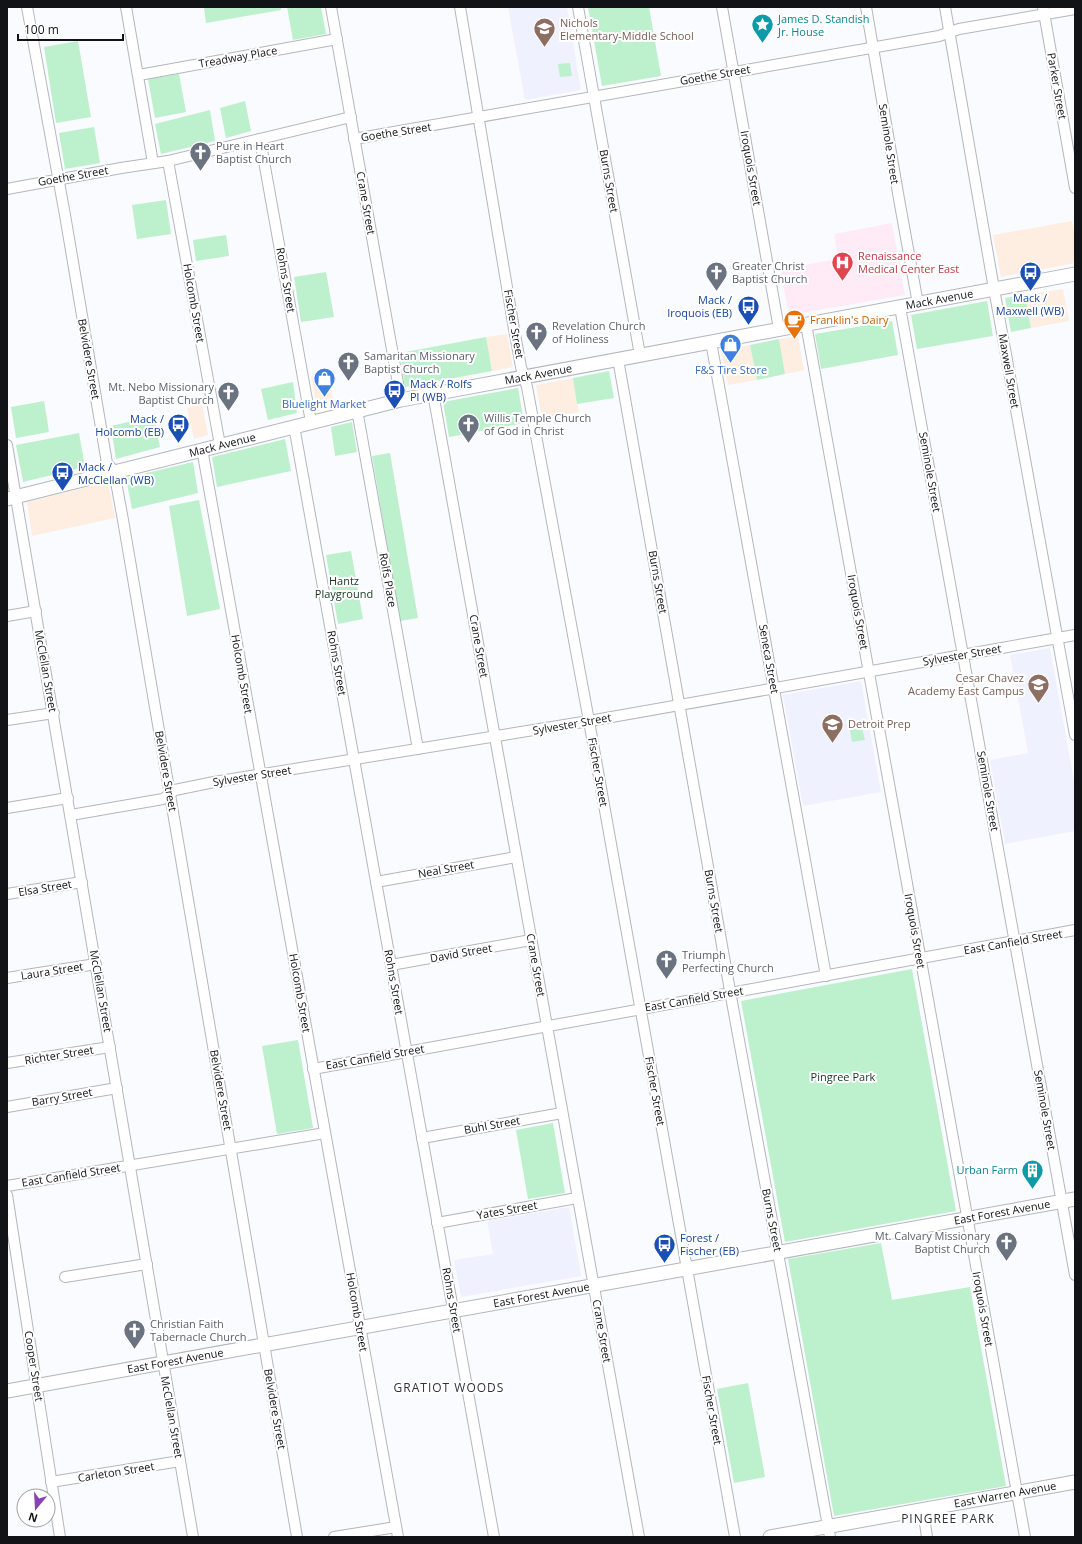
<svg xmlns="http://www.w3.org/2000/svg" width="1082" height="1544" viewBox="0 0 1082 1544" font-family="'Open Sans',sans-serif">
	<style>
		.commercial { fill: #feeee2 }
		.built { fill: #eff2fe }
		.medical { fill: #feebf5 }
		.green { fill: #bdf0cd }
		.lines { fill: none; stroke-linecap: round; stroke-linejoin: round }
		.minor-casing { stroke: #b4b6be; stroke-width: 12 }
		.major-casing { stroke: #b4b6be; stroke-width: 15 }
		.minor { stroke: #fff; stroke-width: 10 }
		.major { stroke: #fff; stroke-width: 13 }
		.labels { text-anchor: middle; stroke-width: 4; stroke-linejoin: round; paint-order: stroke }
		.culture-label { font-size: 11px; fill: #0d838f; stroke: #fff; text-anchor: start }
		.education-label { font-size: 11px; fill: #785e54; stroke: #fff; text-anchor: start }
		.street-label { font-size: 11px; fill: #121316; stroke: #fff }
		.worship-label { font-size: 11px; fill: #5b616d; stroke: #fff; text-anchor: start }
		.health-label { font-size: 11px; fill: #be3a42; stroke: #fff; text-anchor: start }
		.transit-label { font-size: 11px; fill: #164399; stroke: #fff; text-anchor: start }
		.food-label { font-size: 11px; fill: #c56008; stroke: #fff; text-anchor: start }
		.shop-label { font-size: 11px; fill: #366cbe; stroke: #fff }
		.park-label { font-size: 11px; fill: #133621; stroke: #fff }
		.neighbourhood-label { font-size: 12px; letter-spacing: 1px; fill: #313238; stroke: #fff }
	</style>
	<rect width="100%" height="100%" fill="#fafbfe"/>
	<!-- commercial -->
	<g class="commercial">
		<path d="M1072,221L1075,237V263L1001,277L993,235Z"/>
		<path d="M1063,289L1069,321L1031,328L1025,295Z"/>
		<path d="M507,334L513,367L492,371L486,337Z"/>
		<path d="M798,336L804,370L785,374L779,339Z"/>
		<path d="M750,345L757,380L728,385L721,350Z"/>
		<path d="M326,372L335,404L317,408L311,376Z"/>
		<path d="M573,378L579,412L542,419L536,385Z"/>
		<path d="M202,404L208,435L194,439L187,408Z"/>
		<path d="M108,482L115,518L32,536L27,502Z"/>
	</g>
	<!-- built -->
	<g class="built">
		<path d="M508,7H567L581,90L525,100Z"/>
		<path d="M1050,648L1075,787V831L1005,844L990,760L1028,753L1010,655Z"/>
		<path d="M861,681L881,792L803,806L783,695Z"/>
		<path d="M569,1207L581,1276L461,1297L454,1260L493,1254L487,1221Z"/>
	</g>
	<!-- medical -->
	<path class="medical" d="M892,223L905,295L789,315L780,269L838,259L834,234Z"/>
	<!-- green -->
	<g class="green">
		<path d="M204,7H281V10L206,23Z"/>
		<path d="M287,7H321L326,34L293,40Z"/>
		<path d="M588,7H649L661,76L602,86Z"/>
		<path d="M78,41L91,117L56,123L44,47Z"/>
		<path d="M570,63L572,76L560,77L558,64Z"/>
		<path d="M179,74L186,112L155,118L148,79Z"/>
		<path d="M245,101L251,131L226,138L220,108Z"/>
		<path d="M210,110L215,141L161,154L155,124Z"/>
		<path d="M94,127L100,163L65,169L59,133Z"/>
		<path d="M166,200L171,234L137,239L132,205Z"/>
		<path d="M226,235L229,256L196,261L193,240Z"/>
		<path d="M326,272L334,317L301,322L294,277Z"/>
		<path d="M1025,295L1031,328L1011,332L1005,298Z"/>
		<path d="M987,301L993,336L917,349L911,315Z"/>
		<path d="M892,321L898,355L821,369L815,334Z"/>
		<path d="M486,337L492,371L405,387L400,353Z"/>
		<path d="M779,339L785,374L757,380L750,345Z"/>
		<path d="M609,371L614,398L577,404L573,378Z"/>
		<path d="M293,382L297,413L268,420L261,389Z"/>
		<path d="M518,388L524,423L449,437L443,402Z"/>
		<path d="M44,401L49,432L16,438L11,407Z"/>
		<path d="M154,416L160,447L116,459L111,426Z"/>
		<path d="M352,422L357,452L335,456L331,427Z"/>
		<path d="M79,433L85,467L23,482L16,445Z"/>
		<path d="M285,439L291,471L217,487L212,457Z"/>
		<path d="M390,453L418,618L400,621L372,456Z"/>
		<path d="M193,462L198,493L132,509L126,478Z"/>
		<path d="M199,500L220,609L187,616L169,506Z"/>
		<path d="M351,551L363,619L338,624L326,555Z"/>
		<path d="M862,728L865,740L852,742L850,730Z"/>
		<path d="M912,969L956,1211L785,1242L741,1001Z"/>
		<path d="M298,1040L313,1128L277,1134L262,1046Z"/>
		<path d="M553,1123L565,1193L528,1199L516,1130Z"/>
		<path d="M881,1243L892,1300L970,1287L1006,1486L834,1516L788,1259Z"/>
		<path d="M748,1383L765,1477L734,1483L717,1389Z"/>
	</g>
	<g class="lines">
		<defs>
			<g id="minor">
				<path d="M27,7L65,215L107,463L114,471L123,520L297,1537"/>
				<path d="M126,7L153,163"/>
				<path d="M331,7L401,400"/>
				<path d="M460,7L514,329L521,367L527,387L589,721L735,1537"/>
				<path d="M578,7L640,355"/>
				<path d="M722,7L779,329"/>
				<path d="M866,7L899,199L918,304"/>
				<path d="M945,7L994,289L1003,338L1075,735"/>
				<path d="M1043,7L1075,188"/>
				<path d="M139,75L337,39"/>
				<path d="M260,139L311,422"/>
				<path d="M354,139L939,36L959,29L1075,9"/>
				<path d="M168,161L220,445"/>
				<path d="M7,189L121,168L168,161L351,117"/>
				<path d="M900,307L1075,1275"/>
				<path d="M806,324L1025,1537"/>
				<path d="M711,342L826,976"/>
				<path d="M618,359L732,1002L830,1537"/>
				<path d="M433,393L639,1537"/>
				<path d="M357,410L418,749"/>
				<path d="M294,426L494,1537"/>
				<path d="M7,445L193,1537"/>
				<path d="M202,449L398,1537"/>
				<path d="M7,616L36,611"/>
				<path d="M7,720L54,713"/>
				<path d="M7,808L68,798"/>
				<path d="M71,815L163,799L175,790L214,782L589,721L1075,635"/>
				<path d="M376,882L516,857"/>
				<path d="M7,894L82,882"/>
				<path d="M391,965L531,940"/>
				<path d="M7,978L96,964"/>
				<path d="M7,1063L110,1047"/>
				<path d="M313,1069L1075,930"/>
				<path d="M7,1107L117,1088"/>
				<path d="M422,1138L562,1113"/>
				<path d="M7,1186L325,1133"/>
				<path d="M7,1195L60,1537"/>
				<path d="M437,1223L577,1198"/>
				<path d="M65,1277L147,1264"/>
				<path d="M51,1482L180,1461"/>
				<path d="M923,1510L927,1537"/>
				<path d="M334,1537L396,1527"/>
			</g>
			<g id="major">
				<path id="s1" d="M7,499L401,400L1075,274"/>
				<path id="s2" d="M7,1391L1075,1199"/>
				<path id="s3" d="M770,1537L1075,1482"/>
			</g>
		</defs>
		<!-- minor casing -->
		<use href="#minor" class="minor-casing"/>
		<!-- major casing -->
		<use href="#major" class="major-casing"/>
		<!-- minor -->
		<use href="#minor" class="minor"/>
		<!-- major -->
		<use href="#major" class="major"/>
	</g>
	<!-- icons -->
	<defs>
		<symbol id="sight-pin" viewBox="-11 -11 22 30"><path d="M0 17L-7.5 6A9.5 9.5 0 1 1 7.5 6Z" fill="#0f9aa8" stroke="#fff"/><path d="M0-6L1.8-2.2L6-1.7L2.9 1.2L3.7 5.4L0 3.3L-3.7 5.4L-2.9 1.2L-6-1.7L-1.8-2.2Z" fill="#fff"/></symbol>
		<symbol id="school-pin" viewBox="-11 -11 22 30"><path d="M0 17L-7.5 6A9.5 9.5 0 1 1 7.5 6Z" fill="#8d6e63" stroke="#fff"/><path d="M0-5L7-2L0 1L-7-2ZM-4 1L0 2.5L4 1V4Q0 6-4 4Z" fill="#fff"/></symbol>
		<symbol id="church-pin" viewBox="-11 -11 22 30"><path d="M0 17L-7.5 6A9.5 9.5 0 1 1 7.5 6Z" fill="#6b7280" stroke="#fff"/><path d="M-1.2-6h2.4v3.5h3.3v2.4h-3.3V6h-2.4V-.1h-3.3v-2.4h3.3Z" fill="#fff"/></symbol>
		<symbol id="hospital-pin" viewBox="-11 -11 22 30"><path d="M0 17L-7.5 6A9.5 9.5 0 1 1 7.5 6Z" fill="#e0444e" stroke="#fff"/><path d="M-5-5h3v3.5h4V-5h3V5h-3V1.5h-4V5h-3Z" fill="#fff"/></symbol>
		<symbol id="bus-pin" viewBox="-11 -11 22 30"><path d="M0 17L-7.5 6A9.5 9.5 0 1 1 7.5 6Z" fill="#1a4fb4" stroke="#fff"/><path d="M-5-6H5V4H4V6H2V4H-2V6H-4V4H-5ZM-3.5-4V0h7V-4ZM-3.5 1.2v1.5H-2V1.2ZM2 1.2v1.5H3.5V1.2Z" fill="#fff"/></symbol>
		<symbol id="cafe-pin" viewBox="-11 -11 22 30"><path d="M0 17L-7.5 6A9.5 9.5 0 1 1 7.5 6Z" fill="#e8710a" stroke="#fff"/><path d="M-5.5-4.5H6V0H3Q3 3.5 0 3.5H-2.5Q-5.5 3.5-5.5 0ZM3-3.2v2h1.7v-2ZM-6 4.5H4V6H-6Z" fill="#fff"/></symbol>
		<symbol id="shop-pin" viewBox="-11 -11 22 30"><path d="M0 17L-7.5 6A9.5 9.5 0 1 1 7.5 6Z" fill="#3f7fe0" stroke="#fff"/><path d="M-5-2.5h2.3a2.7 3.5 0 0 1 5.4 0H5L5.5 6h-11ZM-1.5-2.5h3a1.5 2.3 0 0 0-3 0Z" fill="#fff"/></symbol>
		<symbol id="building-pin" viewBox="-11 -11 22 30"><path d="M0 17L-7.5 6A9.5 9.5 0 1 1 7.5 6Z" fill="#0f9aa8" stroke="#fff"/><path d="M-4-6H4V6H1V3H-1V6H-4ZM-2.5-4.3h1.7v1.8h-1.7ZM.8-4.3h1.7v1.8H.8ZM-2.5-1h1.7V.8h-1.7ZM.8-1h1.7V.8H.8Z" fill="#fff"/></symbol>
	</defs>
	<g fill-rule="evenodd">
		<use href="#sight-pin" x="750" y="12" width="25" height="34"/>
		<use href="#school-pin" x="532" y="16" width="25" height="34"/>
		<use href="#church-pin" x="188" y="140" width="25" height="34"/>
		<use href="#hospital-pin" x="830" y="250" width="25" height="34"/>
		<use href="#church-pin" x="704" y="260" width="25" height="34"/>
		<use href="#bus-pin" x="1018" y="260" width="25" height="34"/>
		<use href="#bus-pin" x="736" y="294" width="25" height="34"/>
		<use href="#cafe-pin" x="782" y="308" width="25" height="34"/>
		<use href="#church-pin" x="524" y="320" width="25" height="34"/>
		<use href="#shop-pin" x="718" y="332" width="25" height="34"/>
		<use href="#church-pin" x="336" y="350" width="25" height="34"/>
		<use href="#shop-pin" x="312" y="366" width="25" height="34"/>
		<use href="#bus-pin" x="382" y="378" width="25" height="34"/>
		<use href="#church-pin" x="216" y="380" width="25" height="34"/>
		<use href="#church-pin" x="456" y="412" width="25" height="34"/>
		<use href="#bus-pin" x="166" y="412" width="25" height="34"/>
		<use href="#bus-pin" x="50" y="460" width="25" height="34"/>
		<use href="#school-pin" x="1026" y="672" width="25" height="34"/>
		<use href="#school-pin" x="820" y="712" width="25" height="34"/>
		<use href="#church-pin" x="654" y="948" width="25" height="34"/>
		<use href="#building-pin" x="1020" y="1158" width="25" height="34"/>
		<use href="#church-pin" x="994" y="1230" width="25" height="34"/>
		<use href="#bus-pin" x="652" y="1232" width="25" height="34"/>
		<use href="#church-pin" x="122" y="1318" width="25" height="34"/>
	</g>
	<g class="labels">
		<!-- culture labels -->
		<g class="culture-label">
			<text x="778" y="23">James D. Standish<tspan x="778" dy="13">Jr. House</tspan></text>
			<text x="1018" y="1174" text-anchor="end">Urban Farm</text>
		</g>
		<!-- education labels -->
		<g class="education-label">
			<text x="560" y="27">Nichols<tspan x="560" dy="13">Elementary-Middle School</tspan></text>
			<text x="1024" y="682" text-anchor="end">Cesar Chavez<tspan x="1024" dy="13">Academy East Campus</tspan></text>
			<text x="848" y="728">Detroit Prep</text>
		</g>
		<!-- street labels -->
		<g class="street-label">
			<text transform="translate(238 57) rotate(-10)" y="4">Treadway Place</text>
			<text transform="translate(715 75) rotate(-10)" y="4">Goethe Street</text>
			<text transform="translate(1057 86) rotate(80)" y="4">Parker Street</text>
			<text transform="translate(396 132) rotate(-9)" y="4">Goethe Street</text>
			<text transform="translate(889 144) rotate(81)" y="4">Seminole Street</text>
			<text transform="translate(751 168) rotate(80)" y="4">Iroquois Street</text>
			<text transform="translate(73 176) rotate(-10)" y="4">Goethe Street</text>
			<text transform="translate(609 181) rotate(80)" y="4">Burns Street</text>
			<text transform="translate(366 203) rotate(80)" y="4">Crane Street</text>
			<text transform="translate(286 280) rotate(80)" y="4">Rohns Street</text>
			<text dy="4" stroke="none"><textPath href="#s1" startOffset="954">Mack Avenue</textPath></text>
			<text transform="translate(194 303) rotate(80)" y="4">Holcomb Street</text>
			<text transform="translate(514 324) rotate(80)" y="4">Fischer Street</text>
			<text transform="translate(89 359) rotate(80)" y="4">Belvidere Street</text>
			<text transform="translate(1009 371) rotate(80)" y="4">Maxwell Street</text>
			<text dy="4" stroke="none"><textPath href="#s1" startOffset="546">Mack Avenue</textPath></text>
			<text dy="4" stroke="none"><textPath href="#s1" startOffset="222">Mack Avenue</textPath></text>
			<text transform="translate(930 472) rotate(80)" y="4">Seminole Street</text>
			<text transform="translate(388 580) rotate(80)" y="4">Rolfs Place</text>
			<text transform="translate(658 582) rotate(80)" y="4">Burns Street</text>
			<text transform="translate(858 612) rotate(80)" y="4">Iroquois Street</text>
			<text transform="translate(479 646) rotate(80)" y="4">Crane Street</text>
			<text transform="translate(962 655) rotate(-10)" y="4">Sylvester Street</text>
			<text transform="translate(769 659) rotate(80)" y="4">Seneca Street</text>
			<text transform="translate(337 663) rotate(80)" y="4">Rohns Street</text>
			<text transform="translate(46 671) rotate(80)" y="4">McClellan Street</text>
			<text transform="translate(242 674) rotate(80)" y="4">Holcomb Street</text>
			<text transform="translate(572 724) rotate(-10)" y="4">Sylvester Street</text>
			<text transform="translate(166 771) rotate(80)" y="4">Belvidere Street</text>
			<text transform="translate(598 772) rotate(80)" y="4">Fischer Street</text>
			<text transform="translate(252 776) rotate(-9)" y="4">Sylvester Street</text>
			<text transform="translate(988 791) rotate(80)" y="4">Seminole Street</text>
			<text transform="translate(446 869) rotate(-10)" y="4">Neal Street</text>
			<text transform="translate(45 888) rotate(-9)" y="4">Elsa Street</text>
			<text transform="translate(714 901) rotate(80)" y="4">Burns Street</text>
			<text transform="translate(915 931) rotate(80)" y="4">Iroquois Street</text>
			<text transform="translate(1013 942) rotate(-10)" y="4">East Canfield Street</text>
			<text transform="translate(461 953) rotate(-10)" y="4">David Street</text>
			<text transform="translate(536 965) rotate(80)" y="4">Crane Street</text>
			<text transform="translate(52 971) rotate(-9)" y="4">Laura Street</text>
			<text transform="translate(394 982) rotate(80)" y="4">Rohns Street</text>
			<text transform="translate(101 991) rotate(80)" y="4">McClellan Street</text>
			<text transform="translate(300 993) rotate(80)" y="4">Holcomb Street</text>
			<text transform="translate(694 999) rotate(-10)" y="4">East Canfield Street</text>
			<text transform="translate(59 1055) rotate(-9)" y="4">Richter Street</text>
			<text transform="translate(375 1057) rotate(-10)" y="4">East Canfield Street</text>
			<text transform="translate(221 1090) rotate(80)" y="4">Belvidere Street</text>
			<text transform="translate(655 1091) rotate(80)" y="4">Fischer Street</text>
			<text transform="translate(62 1097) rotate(-10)" y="4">Barry Street</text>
			<text transform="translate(1045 1110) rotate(80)" y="4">Seminole Street</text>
			<text transform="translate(492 1125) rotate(-10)" y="4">Buhl Street</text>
			<text transform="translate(71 1175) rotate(-9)" y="4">East Canfield Street</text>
			<text transform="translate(507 1210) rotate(-10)" y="4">Yates Street</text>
			<text dy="4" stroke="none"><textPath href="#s2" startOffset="1011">East Forest Avenue</textPath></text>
			<text transform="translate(772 1220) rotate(79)" y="4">Burns Street</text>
			<text dy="4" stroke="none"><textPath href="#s2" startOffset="543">East Forest Avenue</textPath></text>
			<text transform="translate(452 1300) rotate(80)" y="4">Rohns Street</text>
			<text transform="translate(983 1309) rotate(80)" y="4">Iroquois Street</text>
			<text transform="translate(357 1312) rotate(80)" y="4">Holcomb Street</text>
			<text transform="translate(602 1331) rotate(80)" y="4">Crane Street</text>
			<text dy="4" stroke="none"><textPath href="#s2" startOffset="171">East Forest Avenue</textPath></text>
			<text transform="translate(34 1366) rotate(81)" y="4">Cooper Street</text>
			<text transform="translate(275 1409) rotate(80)" y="4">Belvidere Street</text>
			<text transform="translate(712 1410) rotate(80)" y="4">Fischer Street</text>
			<text transform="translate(172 1417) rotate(80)" y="4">McClellan Street</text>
			<text transform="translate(116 1472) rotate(-9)" y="4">Carleton Street</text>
			<text dy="4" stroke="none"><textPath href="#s3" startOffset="239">East Warren Avenue</textPath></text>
		</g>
		<!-- worship labels -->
		<g class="worship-label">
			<text x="216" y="150">Pure in Heart<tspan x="216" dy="13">Baptist Church</tspan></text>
			<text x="732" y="270">Greater Christ<tspan x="732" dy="13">Baptist Church</tspan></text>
			<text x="552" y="330">Revelation Church<tspan x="552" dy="13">of Holiness</tspan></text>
			<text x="364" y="360">Samaritan Missionary<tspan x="364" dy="13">Baptist Church</tspan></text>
			<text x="214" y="391" text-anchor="end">Mt. Nebo Missionary<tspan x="214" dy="13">Baptist Church</tspan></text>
			<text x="484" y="422">Willis Temple Church<tspan x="484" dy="13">of God in Christ</tspan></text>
			<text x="682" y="959">Triumph<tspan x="682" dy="13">Perfecting Church</tspan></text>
			<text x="990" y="1240" text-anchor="end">Mt. Calvary Missionary<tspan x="990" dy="13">Baptist Church</tspan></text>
			<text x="150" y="1328">Christian Faith<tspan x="150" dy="13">Tabernacle Church</tspan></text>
		</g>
		<!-- health labels -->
		<g class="health-label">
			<text x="858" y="260">Renaissance<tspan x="858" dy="13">Medical Center East</tspan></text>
		</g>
		<!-- transit labels -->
		<g class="transit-label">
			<text x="1030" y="302" text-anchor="middle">Mack /<tspan x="1030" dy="13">Maxwell (WB)</tspan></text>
			<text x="732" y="304" text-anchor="end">Mack /<tspan x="732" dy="13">Iroquois (EB)</tspan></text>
			<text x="410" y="388">Mack / Rolfs<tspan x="410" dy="13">Pl (WB)</tspan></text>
			<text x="164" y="423" text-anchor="end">Mack /<tspan x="164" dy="13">Holcomb (EB)</tspan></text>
			<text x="78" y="471">Mack /<tspan x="78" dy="13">McClellan (WB)</tspan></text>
			<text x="680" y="1242">Forest /<tspan x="680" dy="13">Fischer (EB)</tspan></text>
		</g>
		<!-- food labels -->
		<g class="food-label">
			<text x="810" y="324">Franklin's Dairy</text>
		</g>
		<!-- shop labels -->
		<g class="shop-label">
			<text x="731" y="374">F&amp;S Tire Store</text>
			<text x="324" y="408">Bluelight Market</text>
		</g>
		<!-- park labels -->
		<g class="park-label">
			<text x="344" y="585">Hantz<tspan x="344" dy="13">Playground</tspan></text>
			<text x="843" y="1081">Pingree Park</text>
		</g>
		<!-- neighbourhood labels -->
		<g class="neighbourhood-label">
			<text x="449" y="1392">GRATIOT WOODS</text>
			<text x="948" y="1523">PINGREE PARK</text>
		</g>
	</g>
	<!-- border -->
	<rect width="1082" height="1544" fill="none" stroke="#121316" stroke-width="16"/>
	<!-- north arrow -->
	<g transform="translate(36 1508) rotate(198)"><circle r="19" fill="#ffffff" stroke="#a0a1a2"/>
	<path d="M0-3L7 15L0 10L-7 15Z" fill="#8a41b3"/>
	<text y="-6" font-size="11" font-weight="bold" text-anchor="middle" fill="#121316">N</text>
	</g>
	<!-- scale -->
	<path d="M18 34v6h105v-6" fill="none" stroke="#121316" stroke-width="2"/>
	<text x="24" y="34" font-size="12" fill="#121316" stroke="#ffffff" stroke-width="3" paint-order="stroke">100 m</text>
</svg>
